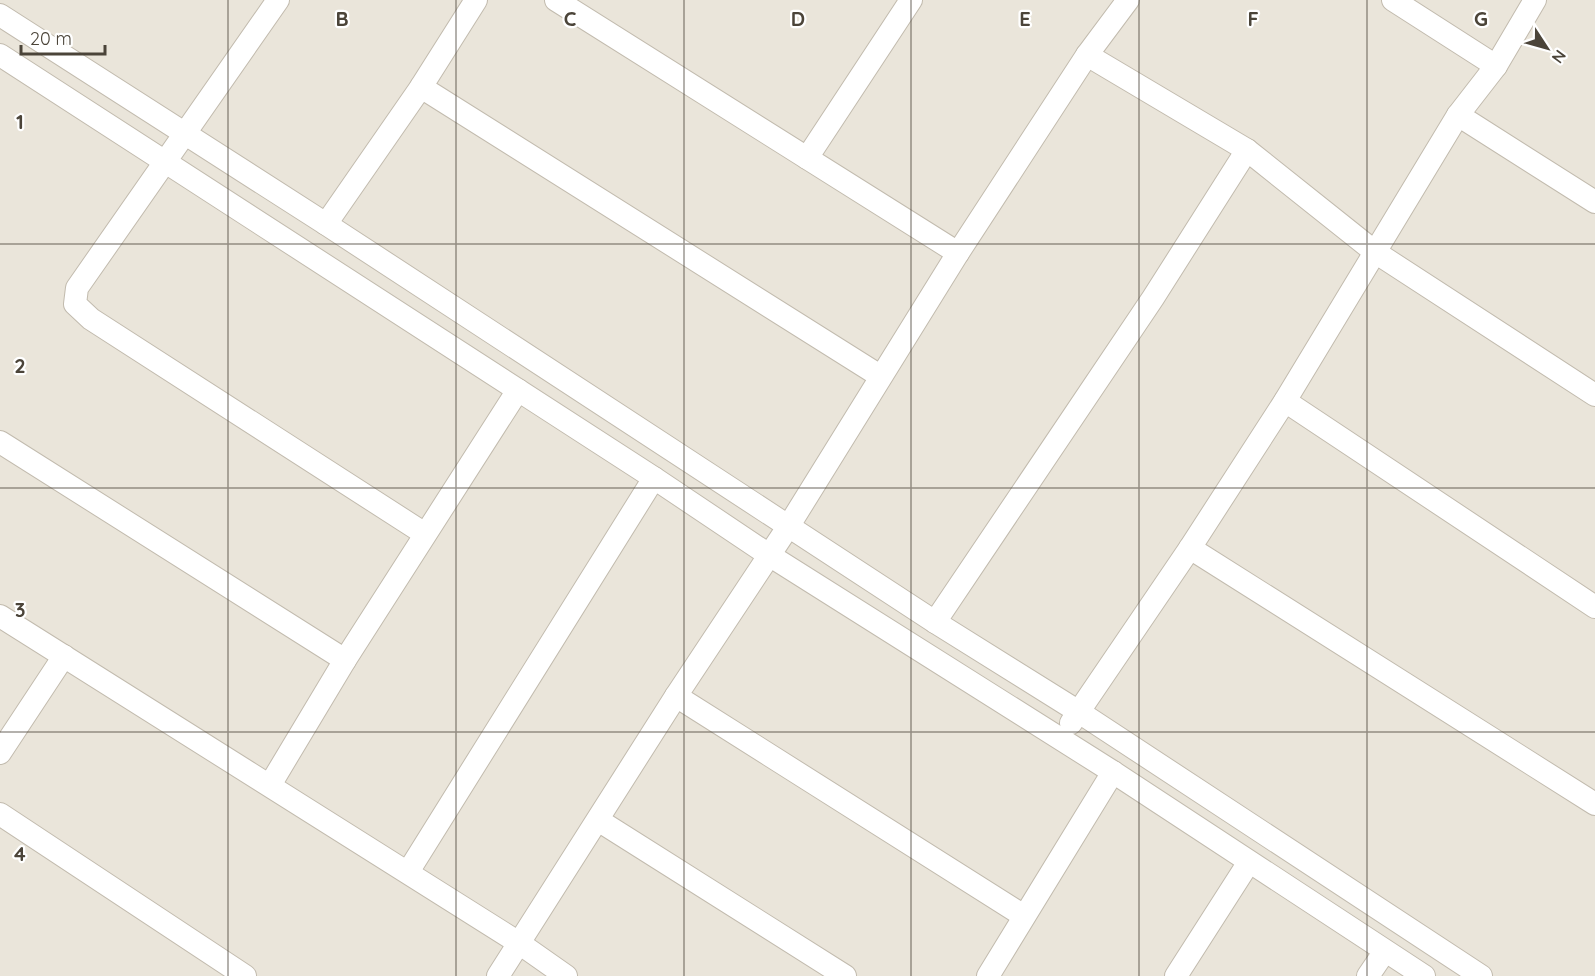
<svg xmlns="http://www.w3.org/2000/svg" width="1595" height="976" viewBox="0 0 1595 976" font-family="Quicksand,sans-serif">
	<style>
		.residential { fill: #eae5da }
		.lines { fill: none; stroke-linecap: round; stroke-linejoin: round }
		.minor-casing { stroke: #c2bbae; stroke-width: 24 }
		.minor { stroke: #fff; stroke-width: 22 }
		.grid { fill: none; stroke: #4b4439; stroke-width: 1.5; stroke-opacity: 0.55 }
		.grid-label { font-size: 20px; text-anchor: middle; font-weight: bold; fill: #4b4439; stroke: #fff; stroke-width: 4.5; stroke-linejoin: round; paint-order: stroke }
	</style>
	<rect width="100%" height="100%" fill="#f6f3ec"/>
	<!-- residential -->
	<rect class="residential" x="0" y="0" width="1595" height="976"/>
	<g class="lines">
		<defs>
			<g id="minor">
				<path d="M278,0L77,288L75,304L91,319L425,534"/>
				<path d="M556,0L958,253"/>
				<path d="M1393,0L1496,66"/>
				<path d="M0,15L326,224L935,622L1079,712L1481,976"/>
				<path d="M0,55L654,478L769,555L1113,772L1424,976"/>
				<path d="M1087,55L1247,150L1375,252L1595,395"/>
				<path d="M421,87L880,376"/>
				<path d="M1458,115L1595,202"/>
				<path d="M807,158L911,0"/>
				<path d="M326,224L421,87L476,0"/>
				<path d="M1285,401L1595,607"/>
				<path d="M0,442L345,660"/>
				<path d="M1190,548L1595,804"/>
				<path d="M0,616L519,943L566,976"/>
				<path d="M935,622L1153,298L1247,150"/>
				<path d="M676,696L1024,916"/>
				<path d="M1071,723L1190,548L1285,401L1458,115L1496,66L1535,0"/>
				<path d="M0,753L64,656"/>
				<path d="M270,785L345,660L518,390"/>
				<path d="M0,814L245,976"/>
				<path d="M598,820L845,976"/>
				<path d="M408,872L654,478"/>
				<path d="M498,976L676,696L788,527L958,253L1087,55L1128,0"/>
				<path d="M988,976L1113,772"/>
				<path d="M1176,976L1249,862"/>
				<path d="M1368,976L1385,951"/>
			</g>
		</defs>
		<!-- minor casing -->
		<use href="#minor" class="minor-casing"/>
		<!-- minor -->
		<use href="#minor" class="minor"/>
	</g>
	<!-- grid -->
	<path class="grid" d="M228,0V976M456,0V976M684,0V976M911,0V976M1139,0V976M1367,0V976M0,244H1595M0,488H1595M0,732H1595"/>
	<g class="grid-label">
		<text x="342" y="26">B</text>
		<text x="570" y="26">C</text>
		<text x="798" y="26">D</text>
		<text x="1025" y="26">E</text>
		<text x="1253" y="26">F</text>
		<text x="1481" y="26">G</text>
		<text x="20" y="129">1</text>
		<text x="20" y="373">2</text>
		<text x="20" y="617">3</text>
		<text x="20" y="861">4</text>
	</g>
	<!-- north arrow -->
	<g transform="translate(1547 48) rotate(126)" stroke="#ffffff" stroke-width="4.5" paint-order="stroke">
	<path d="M0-4.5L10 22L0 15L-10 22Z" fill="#4b4439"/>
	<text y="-9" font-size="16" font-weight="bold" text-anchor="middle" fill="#4b4439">N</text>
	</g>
	<!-- scale -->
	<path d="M21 45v9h84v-9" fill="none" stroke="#4b4439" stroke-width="3"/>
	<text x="30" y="45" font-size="18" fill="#4b4439" stroke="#ffffff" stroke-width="4.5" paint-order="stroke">20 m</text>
</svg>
